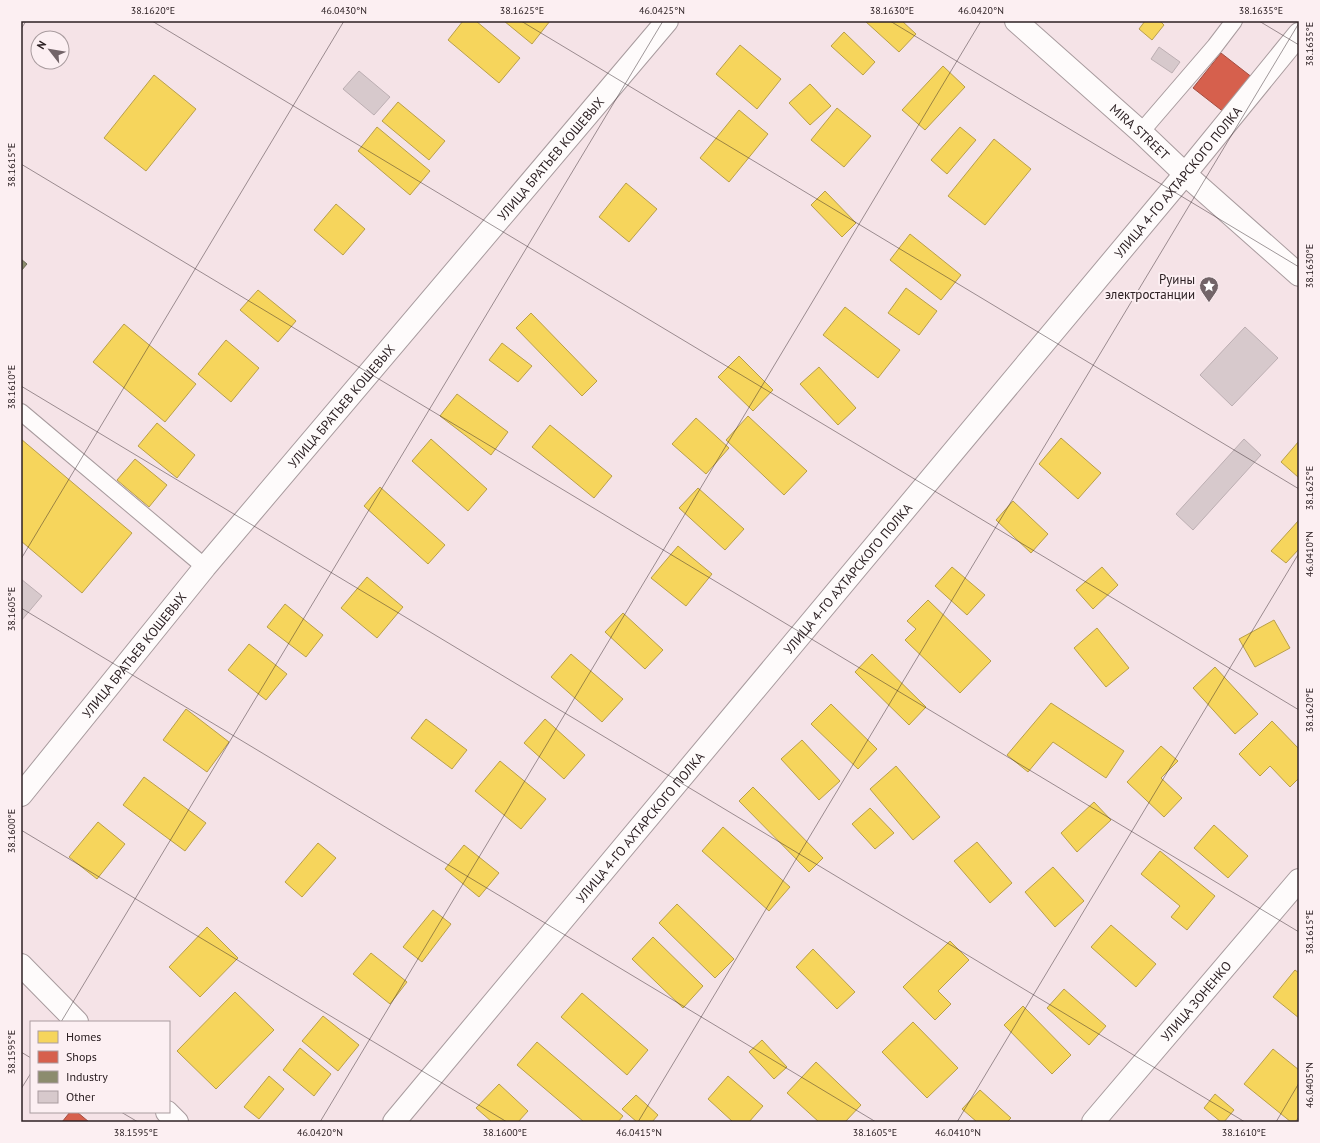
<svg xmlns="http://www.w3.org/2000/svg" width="1320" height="1143" viewBox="0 0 1320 1143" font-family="'PT Sans',sans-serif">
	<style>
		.homes { fill: #f6d55c; stroke: #b99f4b }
		.shops { fill: #d6604d; stroke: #a34d40 }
		.industry { fill: #8c8c6e; stroke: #6f6c58 }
		.building { fill: #d7c9cc; stroke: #bcaeb2 }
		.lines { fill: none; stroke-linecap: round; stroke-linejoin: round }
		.service-casing { stroke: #a89b9e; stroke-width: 18 }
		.minor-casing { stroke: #a89b9e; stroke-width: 24 }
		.service { stroke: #fefbfb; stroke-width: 16 }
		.minor { stroke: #fefbfb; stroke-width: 22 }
		.ticks { fill: none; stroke: #2c2023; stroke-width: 1; stroke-opacity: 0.45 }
		.labels { text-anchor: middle; stroke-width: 4; stroke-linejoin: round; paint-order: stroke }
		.street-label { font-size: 13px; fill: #2c2023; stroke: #fceff2 }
		.poi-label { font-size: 13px; fill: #2c2023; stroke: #fceff2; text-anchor: end }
		.neatline { fill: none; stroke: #2c2023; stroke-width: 1.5 }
		.ticks-label { font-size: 10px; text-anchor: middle; fill: #2c2023 }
	</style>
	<rect width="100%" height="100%" fill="#f5e3e7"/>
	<!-- homes -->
	<g class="homes">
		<path d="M463,21H476L520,58L499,83L448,40Z"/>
		<path d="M504,21H550L532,44Z"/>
		<path d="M865,21H902L916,34L899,52Z"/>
		<path d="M1145,21H1160L1164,25L1152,40L1139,29Z"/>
		<path d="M844,32L875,62L863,75L831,46Z"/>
		<path d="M740,45L781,79L757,109L716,74Z"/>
		<path d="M943,66L965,87L925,130L902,110Z"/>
		<path d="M154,75L196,109L146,171L104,138Z"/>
		<path d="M810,84L831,106L810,125L789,103Z"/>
		<path d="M398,102L445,141L429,160L382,121Z"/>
		<path d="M837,108L871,136L844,167L811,140Z"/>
		<path d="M739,110L768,134L729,182L700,158Z"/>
		<path d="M377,127L430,171L410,195L358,151Z"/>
		<path d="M960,127L976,140L947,174L931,160Z"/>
		<path d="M994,139L1031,169L985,225L948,196Z"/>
		<path d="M626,183L657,209L629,242L599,217Z"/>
		<path d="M825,191L856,223L842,237L811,205Z"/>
		<path d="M336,204L365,229L343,255L314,230Z"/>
		<path d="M910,234L961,275L941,300L890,260Z"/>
		<path d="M906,288L937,311L919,335L888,313Z"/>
		<path d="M258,290L296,321L278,342L240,310Z"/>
		<path d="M845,307L900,350L878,378L823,335Z"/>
		<path d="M531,313L597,381L582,396L516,328Z"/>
		<path d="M124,324L196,384L165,422L93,362Z"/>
		<path d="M226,340L259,368L231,402L198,374Z"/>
		<path d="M502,343L532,366L518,382L489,360Z"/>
		<path d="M739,356L773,390L753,411L718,377Z"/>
		<path d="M819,367L856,408L838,425L800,384Z"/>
		<path d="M457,394L508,432L491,455L440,416Z"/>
		<path d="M748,416L807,471L784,495L726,440Z"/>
		<path d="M696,418L729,448L706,474L672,444Z"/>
		<path d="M157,423L195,455L177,478L138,446Z"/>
		<path d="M550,425L612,476L594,498L532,447Z"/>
		<path d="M1061,438L1101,473L1078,499L1039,464Z"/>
		<path d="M21,439L132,533L82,593L21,541Z"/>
		<path d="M431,439L487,489L468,511L412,461Z"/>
		<path d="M1299,441V476L1298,477L1281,462Z"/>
		<path d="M135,459L167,485L149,507L117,480Z"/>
		<path d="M380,487L445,545L428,564L364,506Z"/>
		<path d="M698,488L744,529L725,550L679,508Z"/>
		<path d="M1013,501L1048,534L1031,553L996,520Z"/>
		<path d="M1299,520V549L1286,563L1271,551Z"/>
		<path d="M678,546L712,574L686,606L651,578Z"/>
		<path d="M952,567L985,595L967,615L935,586Z"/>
		<path d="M1102,567L1118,585L1093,609L1076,590Z"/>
		<path d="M367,577L403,607L377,638L341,608Z"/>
		<path d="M928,600L991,661L960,693L905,640L916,629L907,621Z"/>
		<path d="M285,604L323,635L306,657L267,627Z"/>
		<path d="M623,613L663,650L645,669L605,632Z"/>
		<path d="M1274,620L1290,648L1255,667L1239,639Z"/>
		<path d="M1097,628L1129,668L1106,687L1074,648Z"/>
		<path d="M249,644L287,674L266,700L228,670Z"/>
		<path d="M571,654L623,699L602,722L551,677Z"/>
		<path d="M872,654L926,707L909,725L855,672Z"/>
		<path d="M1215,667L1258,714L1235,734L1193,688Z"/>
		<path d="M1051,703L1124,751L1106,778L1053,742L1028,772L1007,755Z"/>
		<path d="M831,704L877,749L858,769L811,724Z"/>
		<path d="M186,709L229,742L207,772L163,740Z"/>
		<path d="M426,719L467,750L452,769L411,738Z"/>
		<path d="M545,719L585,755L564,779L524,743Z"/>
		<path d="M1272,721L1299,749V778L1290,787L1270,766L1260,776L1239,754Z"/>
		<path d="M802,740L840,781L819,800L781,759Z"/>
		<path d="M1161,746L1178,761L1161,778L1182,798L1164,817L1127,782Z"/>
		<path d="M500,761L546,799L521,829L475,791Z"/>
		<path d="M896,766L940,817L913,840L870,789Z"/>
		<path d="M144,777L206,823L185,851L123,805Z"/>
		<path d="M753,787L823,858L809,872L739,801Z"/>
		<path d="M1094,802L1111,820L1077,852L1061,833Z"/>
		<path d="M870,808L894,833L875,849L852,824Z"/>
		<path d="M98,822L125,844L97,879L69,857Z"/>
		<path d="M1214,825L1248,856L1228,878L1194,848Z"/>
		<path d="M723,827L790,887L769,911L702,851Z"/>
		<path d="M977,842L1012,883L990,903L954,861Z"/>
		<path d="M318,843L336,858L302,897L285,882Z"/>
		<path d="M464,845L499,873L479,897L445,869Z"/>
		<path d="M1160,851L1215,896L1187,930L1171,917L1180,906L1141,874Z"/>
		<path d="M1053,867L1084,901L1055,927L1025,892Z"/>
		<path d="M677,904L734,959L715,978L659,923Z"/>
		<path d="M433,910L451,924L422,962L403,947Z"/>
		<path d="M1111,925L1156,964L1136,987L1091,947Z"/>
		<path d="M207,927L238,958L200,997L169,967Z"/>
		<path d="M653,937L703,986L683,1008L632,959Z"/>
		<path d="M950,941L969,960L938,991L951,1004L935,1020L903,987Z"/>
		<path d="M813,949L855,992L837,1009L796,967Z"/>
		<path d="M371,953L407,982L390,1004L353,974Z"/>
		<path d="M1295,970L1299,973V1018L1273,997Z"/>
		<path d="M1064,989L1106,1026L1089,1045L1047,1008Z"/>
		<path d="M235,992L274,1030L216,1089L177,1051Z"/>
		<path d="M582,993L648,1050L627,1075L561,1017Z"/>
		<path d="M1023,1006L1071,1055L1052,1074L1004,1025Z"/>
		<path d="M323,1016L359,1045L338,1071L302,1041Z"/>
		<path d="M913,1022L958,1068L927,1098L882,1052Z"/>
		<path d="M762,1040L787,1067L774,1079L749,1052Z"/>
		<path d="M537,1042L623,1116L618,1122H584L517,1065Z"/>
		<path d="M300,1048L331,1074L314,1096L283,1070Z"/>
		<path d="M1273,1049L1299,1070V1117L1295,1122H1291L1244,1084Z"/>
		<path d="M816,1062L861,1105L845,1122H819L787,1093Z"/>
		<path d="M269,1076L284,1089L259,1119L244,1107Z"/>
		<path d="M728,1076L763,1106L749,1122H733L708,1099Z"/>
		<path d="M499,1084L528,1111L518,1122H492L476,1108Z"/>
		<path d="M980,1090L1011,1118L1007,1122H977L962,1109Z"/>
		<path d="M1215,1094L1234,1110L1224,1122H1221L1204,1108Z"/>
		<path d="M636,1095L658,1115L652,1122H637L622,1109Z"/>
	</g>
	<!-- shops -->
	<g class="shops">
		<path d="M1221,53L1253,78L1225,113L1193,88Z"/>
		<path d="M70,1112H77L89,1122H62Z"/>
	</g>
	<!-- industry -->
	<path class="industry" d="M21,259L27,264L21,271Z"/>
	<!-- building -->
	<g class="building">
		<path d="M1159,47L1180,62L1172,73L1151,59Z"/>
		<path d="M359,71L390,97L374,115L343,89Z"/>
		<path d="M1245,327L1278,358L1232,406L1200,375Z"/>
		<path d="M1244,439L1261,455L1193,530L1176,514Z"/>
		<path d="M21,579L42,596L21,621Z"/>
	</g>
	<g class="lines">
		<defs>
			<g id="service">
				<path d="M1141,132L1215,46L1234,21"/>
				<path d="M21,412L205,567"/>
			</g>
			<g id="minor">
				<path id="s1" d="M1016,21L1141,132L1185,174L1299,275"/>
				<path id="s2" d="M21,795L205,567L667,21"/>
				<path d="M21,965L77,1022"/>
				<path d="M167,1112L177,1122"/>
				<path id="s3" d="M394,1122L1185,174L1299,34"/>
				<path id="s4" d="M1093,1122L1299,880"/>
			</g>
		</defs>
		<!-- service casing -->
		<use href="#service" class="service-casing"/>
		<!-- minor casing -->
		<use href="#minor" class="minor-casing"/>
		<!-- service -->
		<use href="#service" class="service"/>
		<!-- minor -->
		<use href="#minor" class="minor"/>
	</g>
	<!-- ticks -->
	<path class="ticks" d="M152,21L1299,710M521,21L1299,489M890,21L1299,267M1259,21L1299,45M21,29L26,21M21,164L1299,932M21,386L1245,1122M21,559L344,21M21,608L876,1122M21,830L507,1122M61,1022L663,21M21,1052L31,1058M21,1089L31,1073M121,1112L138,1122M320,1122L981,21M638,1122L1299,23M957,1122L1299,553M1276,1122L1299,1083"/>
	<!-- icons -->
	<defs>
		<symbol id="sight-pin" viewBox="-11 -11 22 30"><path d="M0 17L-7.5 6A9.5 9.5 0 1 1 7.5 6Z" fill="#726468" stroke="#fceff2"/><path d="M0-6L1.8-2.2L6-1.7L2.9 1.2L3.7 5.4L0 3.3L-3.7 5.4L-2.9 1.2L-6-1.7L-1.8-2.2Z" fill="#fff"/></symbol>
	</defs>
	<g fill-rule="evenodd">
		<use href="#sight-pin" x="1198" y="275" width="22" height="30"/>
	</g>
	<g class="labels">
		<!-- street labels -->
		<g class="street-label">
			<text dy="5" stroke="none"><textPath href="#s1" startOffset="166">MIRA STREET</textPath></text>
			<text dy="5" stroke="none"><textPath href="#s2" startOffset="828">УЛИЦА БРАТЬЕВ КОШЕВЫХ</textPath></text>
			<text dy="5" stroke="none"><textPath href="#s3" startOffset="1224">УЛИЦА 4-ГО АХТАРСКОГО ПОЛКА</textPath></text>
			<text dy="5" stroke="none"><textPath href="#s2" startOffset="504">УЛИЦА БРАТЬЕВ КОШЕВЫХ</textPath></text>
			<text dy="5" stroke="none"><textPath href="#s3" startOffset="708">УЛИЦА 4-ГО АХТАРСКОГО ПОЛКА</textPath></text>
			<text dy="5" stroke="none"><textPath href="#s2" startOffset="180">УЛИЦА БРАТЬЕВ КОШЕВЫХ</textPath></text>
			<text dy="5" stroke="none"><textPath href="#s3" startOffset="384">УЛИЦА 4-ГО АХТАРСКОГО ПОЛКА</textPath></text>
			<text dy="5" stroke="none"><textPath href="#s4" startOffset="159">УЛИЦА ЗОНЕНКО</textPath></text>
		</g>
		<!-- poi labels -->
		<g class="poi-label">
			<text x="1195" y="284">Руины<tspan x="1195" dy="15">электростанции</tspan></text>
		</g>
	</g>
	<!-- border -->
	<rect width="1320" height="1143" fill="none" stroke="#fceff2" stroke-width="44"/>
	<!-- legend -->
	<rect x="30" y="1021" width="140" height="92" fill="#fceff2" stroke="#a99c9f"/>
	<rect x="38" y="1031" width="20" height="12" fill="#f6d55c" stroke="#a99c9f"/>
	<text x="66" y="1041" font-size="12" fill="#2c2023">Homes</text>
	<rect x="38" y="1051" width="20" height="12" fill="#d6604d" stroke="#a99c9f"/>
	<text x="66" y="1061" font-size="12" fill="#2c2023">Shops</text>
	<rect x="38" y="1071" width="20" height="12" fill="#8c8c6e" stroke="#a99c9f"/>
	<text x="66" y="1081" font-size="12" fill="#2c2023">Industry</text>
	<rect x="38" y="1091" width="20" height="12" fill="#d7c9cc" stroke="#a99c9f"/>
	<text x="66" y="1101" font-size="12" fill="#2c2023">Other</text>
	<!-- north arrow -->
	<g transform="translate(50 50) rotate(301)"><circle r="19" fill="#fceff2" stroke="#a99c9f"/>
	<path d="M0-3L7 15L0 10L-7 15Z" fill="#726468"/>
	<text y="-6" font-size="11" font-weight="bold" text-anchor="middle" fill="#2c2023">N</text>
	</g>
	<rect x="22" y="22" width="1276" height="1099" class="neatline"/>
	<g class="ticks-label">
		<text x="153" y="14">38.1620°E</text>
		<text x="344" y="14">46.0430°N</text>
		<text x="522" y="14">38.1625°E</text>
		<text x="662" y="14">46.0425°N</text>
		<text x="892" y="14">38.1630°E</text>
		<text x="981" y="14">46.0420°N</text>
		<text x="1261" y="14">38.1635°E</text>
		<text transform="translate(1309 44) rotate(-90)" y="4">38.1635°E</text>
		<text transform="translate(11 165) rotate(-90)" y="4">38.1615°E</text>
		<text transform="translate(1309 266) rotate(-90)" y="4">38.1630°E</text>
		<text transform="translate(11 387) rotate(-90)" y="4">38.1610°E</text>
		<text transform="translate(1309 488) rotate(-90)" y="4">38.1625°E</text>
		<text transform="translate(1309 554) rotate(-90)" y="4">46.0410°N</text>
		<text transform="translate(11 609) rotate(-90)" y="4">38.1605°E</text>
		<text transform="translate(1309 710) rotate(-90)" y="4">38.1620°E</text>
		<text transform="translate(11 831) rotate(-90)" y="4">38.1600°E</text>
		<text transform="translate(1309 932) rotate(-90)" y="4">38.1615°E</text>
		<text transform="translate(11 1052) rotate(-90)" y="4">38.1595°E</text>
		<text transform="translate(1309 1085) rotate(-90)" y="4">46.0405°N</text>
		<text x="136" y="1136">38.1595°E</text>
		<text x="320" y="1136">46.0420°N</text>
		<text x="505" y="1136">38.1600°E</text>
		<text x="639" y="1136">46.0415°N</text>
		<text x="875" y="1136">38.1605°E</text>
		<text x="958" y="1136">46.0410°N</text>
		<text x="1244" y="1136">38.1610°E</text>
	</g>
</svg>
